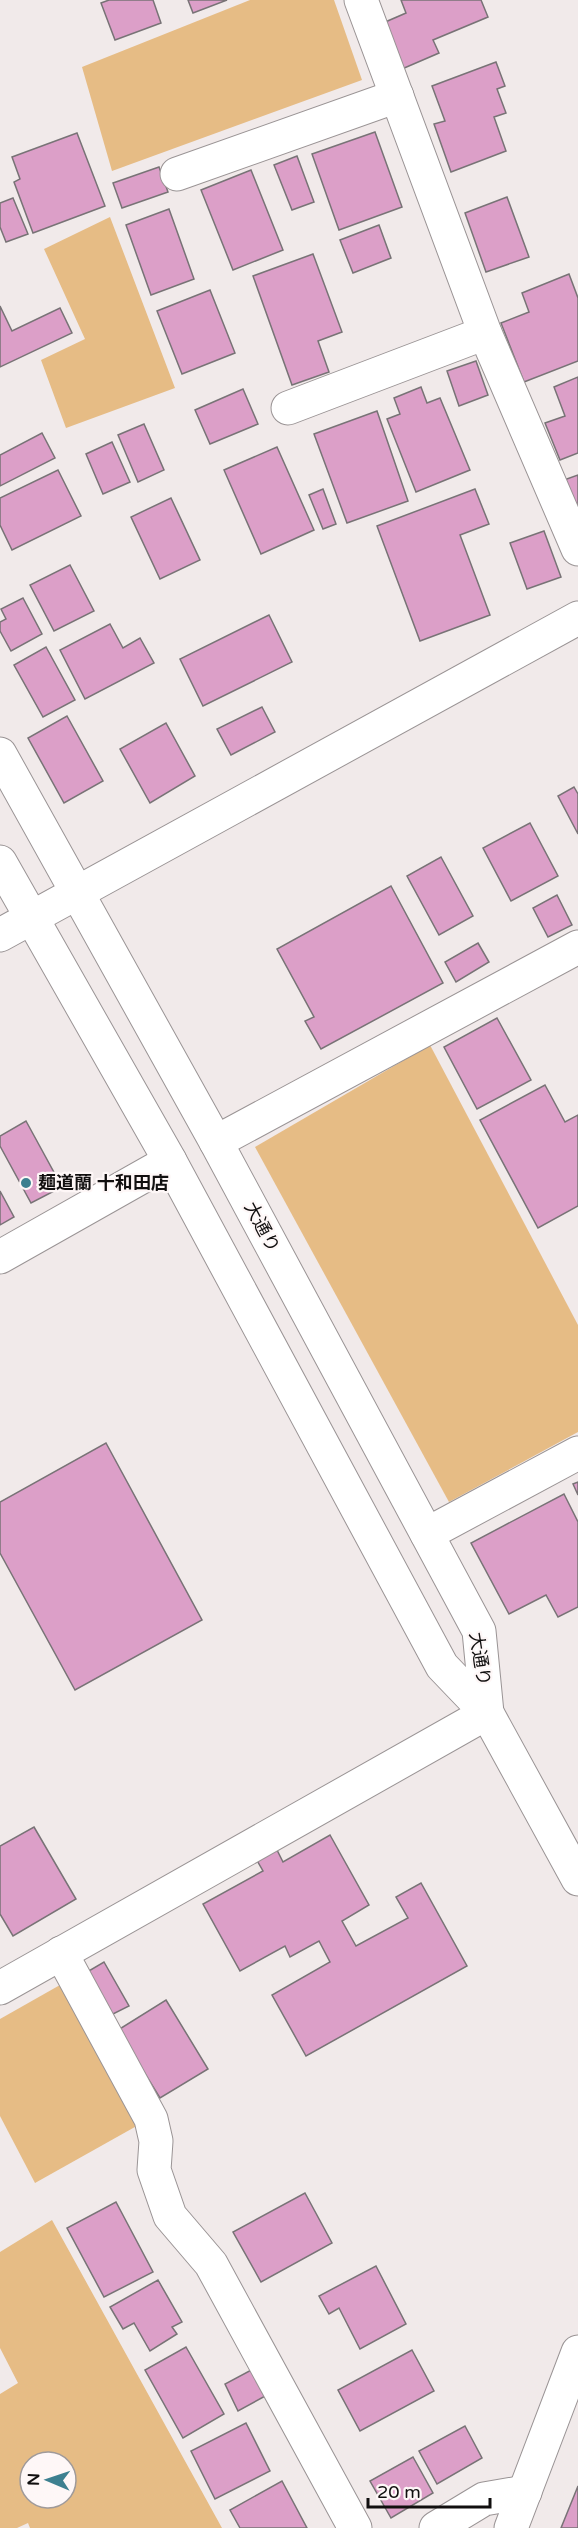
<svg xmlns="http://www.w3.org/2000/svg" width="578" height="2528" viewBox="0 0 578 2528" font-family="'Varela Round','Noto Sans JP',sans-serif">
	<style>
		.green { fill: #e6bc85; fill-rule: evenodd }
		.building { fill: #dc9fc8; stroke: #787376; stroke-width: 1.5 }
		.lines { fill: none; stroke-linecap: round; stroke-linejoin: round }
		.minor-casing { stroke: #9a9495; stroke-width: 35 }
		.minor { stroke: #fff; stroke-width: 33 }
		.poi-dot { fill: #3d8090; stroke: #fef7f7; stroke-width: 2 }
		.labels { text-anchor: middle; stroke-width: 4.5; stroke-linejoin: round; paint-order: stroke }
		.poi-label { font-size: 18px; font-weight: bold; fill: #110f0f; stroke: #fef7f7; text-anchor: start }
		.street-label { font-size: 18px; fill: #110f0f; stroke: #fef7f7 }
	</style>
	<rect width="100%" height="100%" fill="#f1eaea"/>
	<!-- green -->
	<g class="green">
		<path d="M250,0H334L362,80L112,171L82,67Z"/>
		<path d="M110,217L175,388L66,428L41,360L85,339L44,249Z"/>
		<path d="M430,1045L578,1325V1432L449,1502L255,1147Z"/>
		<path d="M60,1985L142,2123L35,2183L0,2116V2019Z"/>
		<path d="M52,2220L222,2528H30L28,2523L17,2528H0V2394L18,2383L0,2348V2252ZM30,2462H66V2498H30Z"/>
	</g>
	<!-- building -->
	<g class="building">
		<path d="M109,0H153L161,23L115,40L101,3Z"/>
		<path d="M188,0H227L193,13Z"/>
		<path d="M401,0H481L488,17L433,40L439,53L402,69L383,23L406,13Z"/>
		<path d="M496,62L505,86L497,89L506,113L494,117L506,151L451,172L434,124L445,121L432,86Z"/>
		<path d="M375,132L402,207L339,230L312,154Z"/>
		<path d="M77,133L105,206L33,233L14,182L20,179L12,157Z"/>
		<path d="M297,156L314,202L292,210L274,165Z"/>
		<path d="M159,167L168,192L122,208L113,183Z"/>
		<path d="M251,170L283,250L233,270L201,190Z"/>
		<path d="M507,197L529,257L486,272L465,213Z"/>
		<path d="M13,198L28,234L6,242L0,227V203Z"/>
		<path d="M169,209L194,279L151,295L126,225Z"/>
		<path d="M379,225L391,258L353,273L340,240Z"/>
		<path d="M313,254L342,332L318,341L329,372L292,385L253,276Z"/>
		<path d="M569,274L578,298V361L524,382L501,323L529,312L522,293Z"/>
		<path d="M210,290L235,353L182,374L157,311Z"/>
		<path d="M0,306L12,331L60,308L72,333L0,367Z"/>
		<path d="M476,361L488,395L459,406L447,371Z"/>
		<path d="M578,377V453L560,460L545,423L565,416L554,387Z"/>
		<path d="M421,387L427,403L440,398L470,470L416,492L387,419L400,414L394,398Z"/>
		<path d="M243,389L258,424L210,444L195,410Z"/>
		<path d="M377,411L408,501L347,523L314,434Z"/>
		<path d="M144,424L164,470L138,482L118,435Z"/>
		<path d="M42,433L55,458L0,486V455Z"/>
		<path d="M112,442L130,482L103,494L86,454Z"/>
		<path d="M277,447L314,530L261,554L224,470Z"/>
		<path d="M58,470L81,516L12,550L0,525V498Z"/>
		<path d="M578,475V515L564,480Z"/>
		<path d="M323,489L336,524L323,529L309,495Z"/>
		<path d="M475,489L489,524L460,535L490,615L420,641L377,526Z"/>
		<path d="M171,498L200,560L160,579L131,517Z"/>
		<path d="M544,531L561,577L527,589L510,543Z"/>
		<path d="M70,565L94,611L54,631L30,585Z"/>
		<path d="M23,598L42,634L11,651L0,631V622L6,619L1,609Z"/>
		<path d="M269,615L292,662L203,706L180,659Z"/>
		<path d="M110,624L123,648L140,638L154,663L85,699L60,650Z"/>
		<path d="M46,647L75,700L43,717L14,665Z"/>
		<path d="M262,707L275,732L231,755L217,729Z"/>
		<path d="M67,716L103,781L64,803L28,738Z"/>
		<path d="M166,723L195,776L150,803L120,749Z"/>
		<path d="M574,787L578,794V834L558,796Z"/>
		<path d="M530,823L558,876L511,901L483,848Z"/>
		<path d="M441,857L473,916L439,935L407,876Z"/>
		<path d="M391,886L443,983L321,1049L305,1021L314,1017L277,949Z"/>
		<path d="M557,895L572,925L548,937L533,908Z"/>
		<path d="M478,943L489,962L456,982L445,962Z"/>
		<path d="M497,1018L531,1080L477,1109L444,1047Z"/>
		<path d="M545,1085L565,1122L578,1115V1206L538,1228L480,1120Z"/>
		<path d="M26,1121L62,1187L31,1203L0,1146V1136Z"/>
		<path d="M0,1191L14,1217L0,1225Z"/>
		<path d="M106,1443L202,1620L75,1690L0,1553V1502Z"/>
		<path d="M578,1482V1495L573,1484Z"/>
		<path d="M564,1494L578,1522V1607L558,1617L546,1595L509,1614L471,1543Z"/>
		<path d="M34,1827L76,1899L13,1936L0,1914V1846Z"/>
		<path d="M330,1835L369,1905L342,1921L356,1946L408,1918L396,1897L421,1883L467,1966L306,2056L272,1995L330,1962L319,1941L290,1957L285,1946L240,1971L203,1904L263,1871L255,1857L275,1846L283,1862Z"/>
		<path d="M104,1962L129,2006L111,2015L87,1972Z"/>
		<path d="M166,2000L208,2069L160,2098L118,2030Z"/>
		<path d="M305,2193L332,2243L261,2282L233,2232Z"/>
		<path d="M116,2202L153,2272L104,2297L67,2228Z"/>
		<path d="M376,2266L406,2324L360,2349L339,2308L329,2314L319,2296Z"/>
		<path d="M158,2280L182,2322L172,2327L177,2334L150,2351L134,2323L123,2329L110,2307Z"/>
		<path d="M186,2347L224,2414L183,2438L145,2370Z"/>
		<path d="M412,2350L434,2391L360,2431L338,2390Z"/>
		<path d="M255,2368L269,2394L238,2411L225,2384Z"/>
		<path d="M246,2423L270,2471L215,2499L191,2451Z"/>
		<path d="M465,2426L482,2458L437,2484L419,2451Z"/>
		<path d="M413,2457L433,2493L391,2518L370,2481Z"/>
		<path d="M282,2481L307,2528H240L230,2510Z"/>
		<path d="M578,2486V2528H561Z"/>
	</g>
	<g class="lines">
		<defs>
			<g id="minor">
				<path d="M361,0L485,333L578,549"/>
				<path d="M177,174L397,96"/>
				<path d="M288,408L485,333"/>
				<path d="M0,754L216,1142L479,1631L487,1713"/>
				<path d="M0,862L170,1161L442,1666L487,1713L578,1879"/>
				<path d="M0,935L578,618"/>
				<path d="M216,1142L578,947"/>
				<path d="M0,1257L170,1161"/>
				<path d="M427,1534L578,1453"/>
				<path d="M61,1953L151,2119L156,2141L154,2170L170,2216L211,2264L355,2528"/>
				<path d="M0,1988L487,1713"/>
				<path d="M436,2528L484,2499L525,2492"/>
				<path d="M511,2528L578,2352"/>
			</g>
		</defs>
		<!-- minor casing -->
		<use href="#minor" class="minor-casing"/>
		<!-- minor -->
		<use href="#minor" class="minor"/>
	</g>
	<!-- markers -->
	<circle class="poi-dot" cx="26" cy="1183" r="6"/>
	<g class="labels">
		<!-- poi labels -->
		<g class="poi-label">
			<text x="38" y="1189">麺道蘭 十和田店</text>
		</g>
		<!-- street labels -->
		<g class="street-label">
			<text transform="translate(262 1227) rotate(62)" y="6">大通り</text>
			<text transform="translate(480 1659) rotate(81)" y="6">大通り</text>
		</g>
	</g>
	<!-- north arrow -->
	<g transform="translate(48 2480) rotate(272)"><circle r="28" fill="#fef7f7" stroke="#9f9a9a" stroke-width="1.5"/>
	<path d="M0-4.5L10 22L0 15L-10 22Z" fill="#3d8090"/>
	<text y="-9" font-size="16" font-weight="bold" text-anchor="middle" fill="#110f0f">N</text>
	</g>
	<!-- scale -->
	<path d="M368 2498v9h122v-9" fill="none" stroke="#110f0f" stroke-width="3"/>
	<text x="377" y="2498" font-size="18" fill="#110f0f" stroke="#fef7f7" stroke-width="4.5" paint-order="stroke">20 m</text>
</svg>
